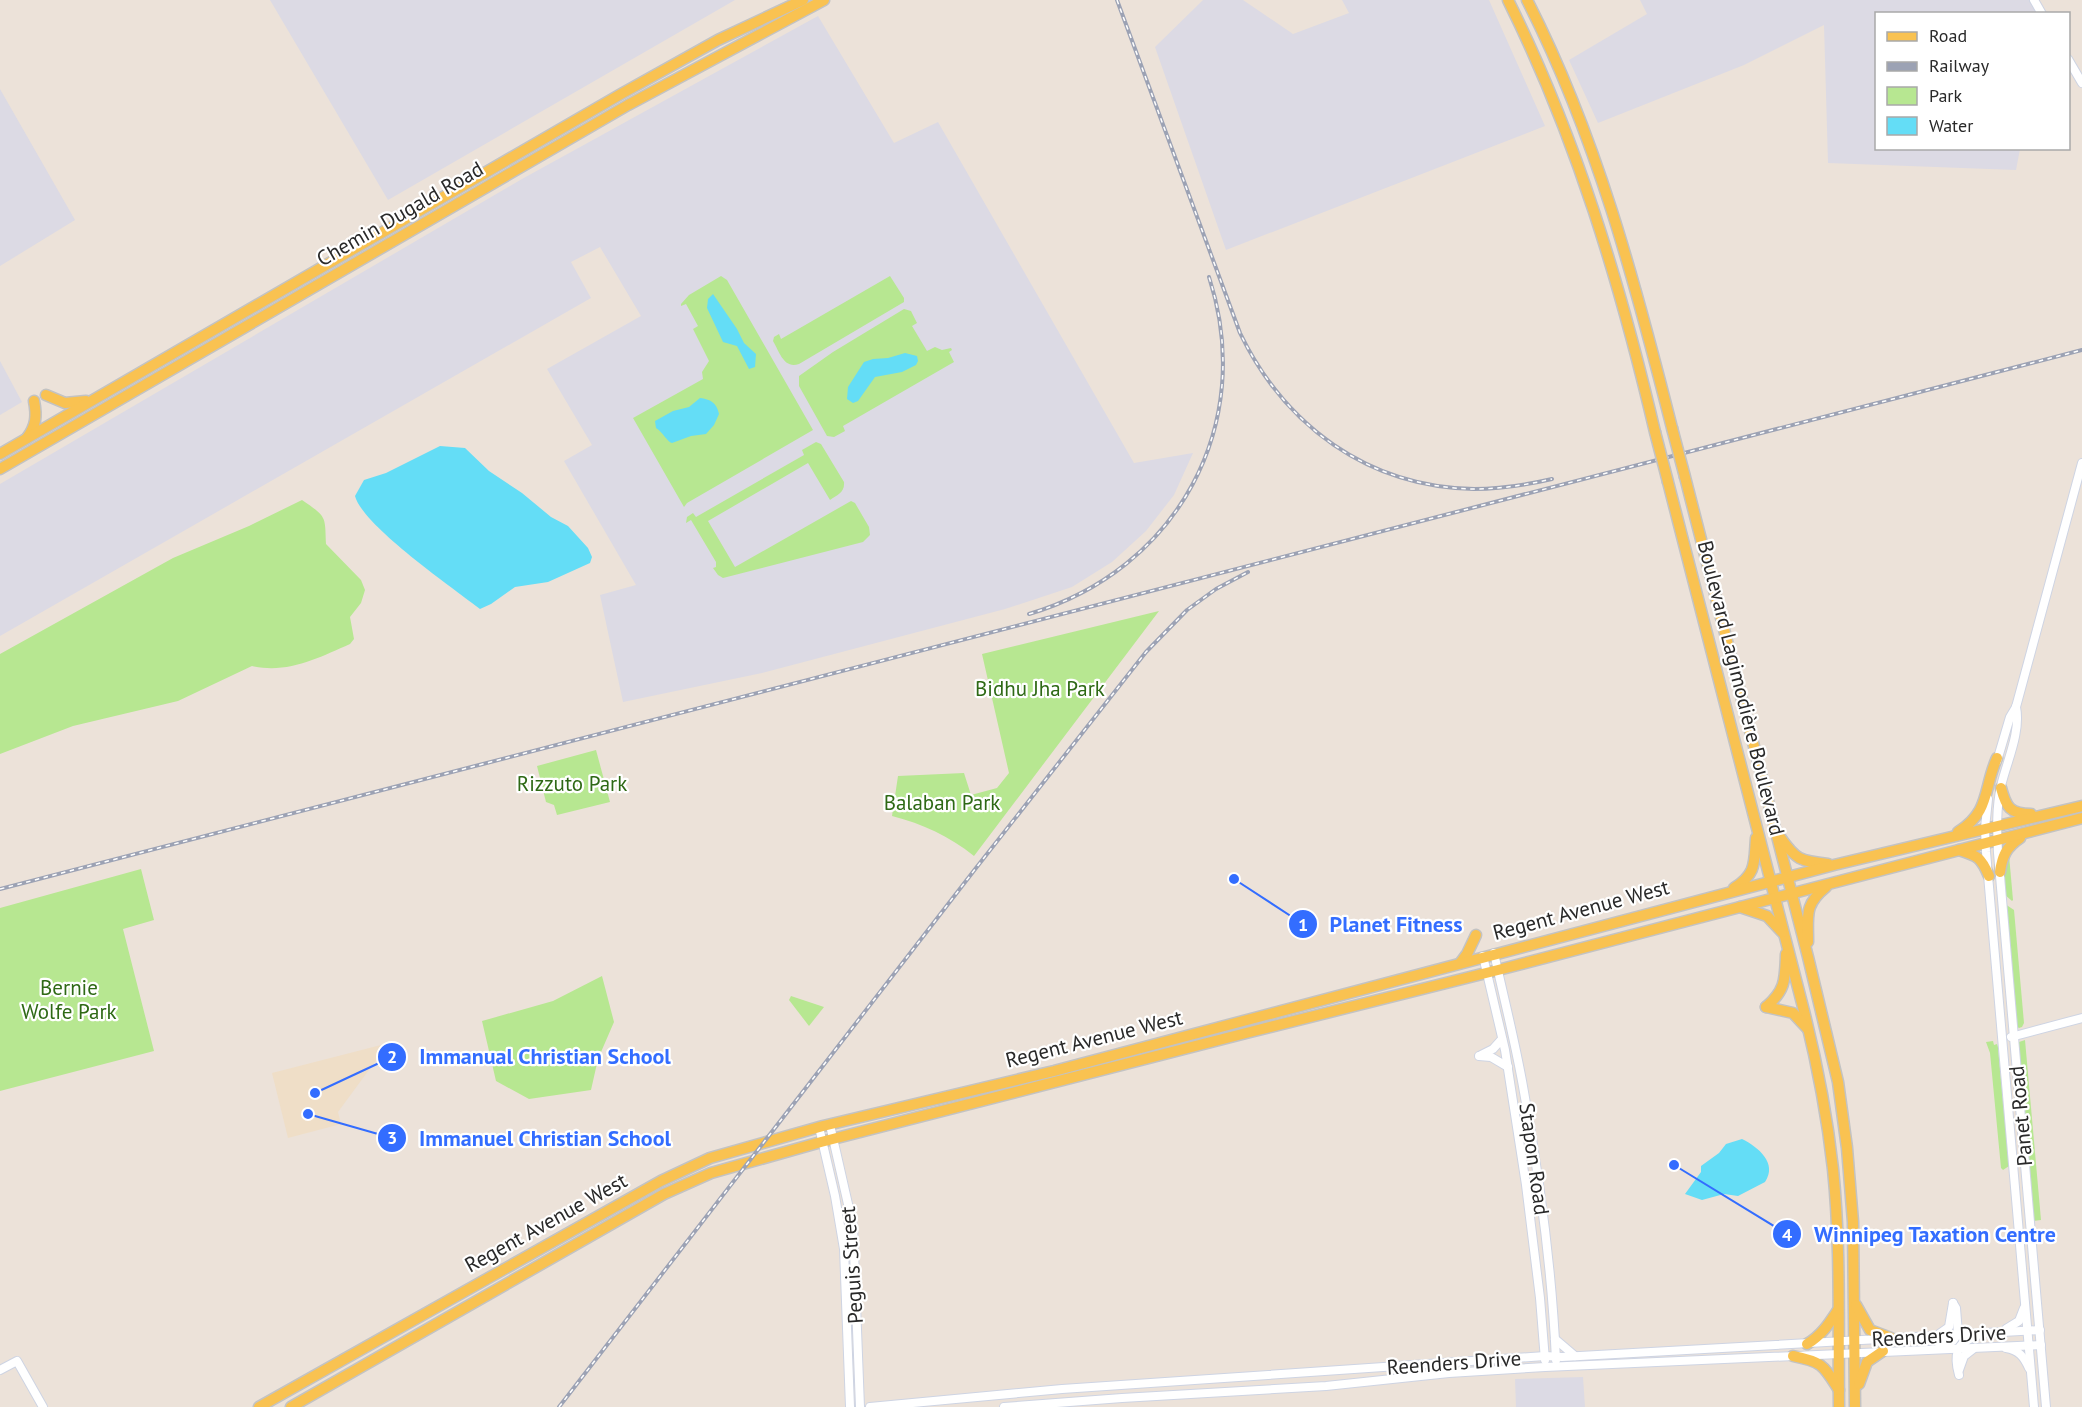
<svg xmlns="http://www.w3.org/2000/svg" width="2082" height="1407" viewBox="0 0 2082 1407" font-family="'PT Sans',sans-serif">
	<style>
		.industrial { fill: #dcdae4 }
		.education { fill: #efdec7 }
		.green { fill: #b7e791 }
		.water { fill: #64ddf6 }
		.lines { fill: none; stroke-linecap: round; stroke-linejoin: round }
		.minor-casing { stroke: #ced4e3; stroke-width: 10 }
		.major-casing { stroke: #c3c3c3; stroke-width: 13 }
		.minor { stroke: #fff; stroke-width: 8 }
		.major { stroke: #f9c251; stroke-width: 10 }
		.rail-casing { stroke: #9ca2b4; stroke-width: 4 }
		.rail { stroke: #fff; stroke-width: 1.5; stroke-dasharray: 4.5; stroke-linecap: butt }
		.major-bridge-casing { stroke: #c3c3c3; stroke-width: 13; stroke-linecap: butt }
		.major-bridge { stroke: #f9c251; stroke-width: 10 }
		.labels { text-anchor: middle; stroke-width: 4.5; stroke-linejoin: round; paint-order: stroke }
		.street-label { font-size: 21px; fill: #292929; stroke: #fff }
		.park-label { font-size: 21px; fill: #2e6915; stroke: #fff }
		.leader { fill: none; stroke: #336dff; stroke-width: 2 }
		.callout-dot { fill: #336dff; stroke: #fff; stroke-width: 2 }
		.mark-label { font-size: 18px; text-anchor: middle; font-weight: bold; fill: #fff }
		.callout-label { font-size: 22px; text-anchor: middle; font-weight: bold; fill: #336dff; stroke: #fff; stroke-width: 4.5; stroke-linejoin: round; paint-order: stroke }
	</style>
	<rect width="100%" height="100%" fill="#ece2d9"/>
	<!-- industrial -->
	<g class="industrial">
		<path d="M270,0H735L388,200Z"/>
		<path d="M1203,0H1243L1293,34L1349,13L1342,0H1489L1545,126L1226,250L1155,47Z"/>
		<path d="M1640,0H2034L2042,13L1876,14V148L2020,149L2016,170L1828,163L1824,25L1744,65L1598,123L1569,60L1647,14Z"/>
		<path d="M818,16L894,143L938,122L1134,463L1193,453L1174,495L1146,531L1112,562L1072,587L1005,609L762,673L623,702L600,595L636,585L564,461L592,445L547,369L641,316L600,247L571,262L591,298L0,636V484L522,179Z"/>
		<path d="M0,89L75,220L0,266Z"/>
		<path d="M0,361L22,402L0,415Z"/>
		<path d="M1583,1377L1585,1407H1516L1515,1379Z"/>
	</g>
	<!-- education -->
	<path class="education" d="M381,1045L385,1048L338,1112L341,1124L288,1138L272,1073Z"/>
	<!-- green -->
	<g class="green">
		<path d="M721,276L727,280L813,430L687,503L684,507L633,418L703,379L702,372L709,361L693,329L698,326L686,304L681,306V304L689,295Z"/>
		<path d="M890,276L904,298V302L799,364C784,369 780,353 773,341L774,337L779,334L781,339Z"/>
		<path d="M904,309L911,311L917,323L912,326L927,351L935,347L942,350L951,348L952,350L949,352L954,362L843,426L845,431L834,437L827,436L799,386V376L833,352Z"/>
		<path d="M816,442L821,444L844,482C845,493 837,495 830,500L808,463L708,521L735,567L851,501L855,503L869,527L870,535L863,542L723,578L718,575L713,568L716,567V562L691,520L686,523L687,517L693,513L696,517L804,455L802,450Z"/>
		<path d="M302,500C327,517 325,516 326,544L361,580L365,590L361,603L350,617L354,639L350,644C318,658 288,674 252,666L178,701L73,726L0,754V654L173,558L249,526Z"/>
		<path d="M1159,611L974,856C949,836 923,824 892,816L898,776L964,773L971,795L997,788L1009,773L982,654Z"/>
		<path d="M596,750L610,802L557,815L554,805L546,802L537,766Z"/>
		<path d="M2009,855L2013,900L2012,901L2004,894L2002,869Z"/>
		<path d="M141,869L154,920L123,929L154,1051L0,1091V908Z"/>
		<path d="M2005,904L2014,910L2024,1023L2022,1027L2019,1028L2016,1026Z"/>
		<path d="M602,976L614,1022L598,1059L591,1090L529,1099L496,1081L482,1021L553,1001Z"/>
		<path d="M791,996L824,1007L809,1026L789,1000Z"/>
		<path d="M2025,1040L2041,1220L2033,1221L2018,1045L2019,1042Z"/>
		<path d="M1993,1041L1994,1045L1997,1044L1998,1047L2009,1166L2003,1170L2001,1168L1990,1053L1986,1042Z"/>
	</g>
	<!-- water -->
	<g class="water">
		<path d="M713,294L737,329L744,343L756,354L755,367L749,369L737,346L723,342L707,308L708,299Z"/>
		<path d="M905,353L917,356L918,361L916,365L902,372L875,377L858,401L853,403L847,399L848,387L864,362L873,359L888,358Z"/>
		<path d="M700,398C710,399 717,403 719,414L714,425L706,434L691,436L672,443C667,442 663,432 656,428L655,421L673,411L689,407Z"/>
		<path d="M440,446L465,448L489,471L522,493L551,517L568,526L588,548L592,557L590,563L548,582L515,587L491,604L480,609C452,587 363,526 355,496L364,480L386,473Z"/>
		<path d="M1742,1139C1758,1147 1778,1163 1765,1182L1738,1196L1724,1194L1702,1200L1685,1194L1701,1172V1166L1719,1153L1726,1144Z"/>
	</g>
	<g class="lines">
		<defs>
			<g id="minor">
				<path d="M2034,0L2042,14"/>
				<path d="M2068,59L2082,83"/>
				<path d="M2016,707C2021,732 2007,761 2001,786C1996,809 1997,830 1998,853L2046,1407"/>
				<path d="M1997,761L2010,717L2016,707L2082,463"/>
				<path d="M1988,799L1985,828L1986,852L2034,1407"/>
				<path d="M1494,953C1504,999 1516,1045 1524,1092C1540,1180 1552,1271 1556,1360"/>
				<path d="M1483,956L1505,1050L1526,1185L1540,1298L1545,1360"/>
				<path d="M2011,1037L2082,1018"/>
				<path d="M1481,1055L1493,1049L1502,1039"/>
				<path d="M1479,1056L1491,1057L1508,1067"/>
				<path d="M830,1125L853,1226L860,1407"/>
				<path d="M819,1127L835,1196L844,1249L850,1407"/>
				<path d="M2006,1329L2019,1321L2024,1308"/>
				<path d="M1939,1334L1949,1327L1953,1303"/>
				<path d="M1555,1339L1575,1356"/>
				<path d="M1939,1344L1953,1341L1958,1334L1956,1308L1953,1303"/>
				<path d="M2006,1348C2019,1350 2024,1357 2029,1368"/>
				<path d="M0,1370L17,1361L43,1407"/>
				<path d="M1959,1370L1964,1356L1973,1349"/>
				<path d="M1959,1375C1954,1357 1955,1342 1976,1337"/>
				<path d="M870,1407L1062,1389L1545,1356L1562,1357L2040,1330"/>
				<path d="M1004,1407L1122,1398L1326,1386L1449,1373L1545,1367L2041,1345"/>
			</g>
			<g id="major">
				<path d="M1508,0C1576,137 1620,283 1655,432"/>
				<path d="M1527,0C1596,135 1635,282 1672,428"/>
				<path d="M46,395L65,403L86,401"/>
				<path d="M27,438C36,426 37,416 34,401"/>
				<path d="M0,454L621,94L718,40L803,0"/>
				<path d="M0,469L628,105L824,0"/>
				<path d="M1685,477L1808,957L1838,1082L1847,1148L1853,1222L1855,1407"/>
				<path d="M1668,482L1804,1011C1817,1063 1827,1115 1833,1169C1841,1248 1838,1328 1839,1407"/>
				<path d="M2001,788C2006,807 2010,814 2031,814"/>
				<path d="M1958,832C1991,811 1983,789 1997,758"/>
				<path d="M1780,837C1796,860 1800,861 1828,864"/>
				<path d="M1959,850C1978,856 1981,857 1989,876"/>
				<path d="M2000,872C2002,857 2006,847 2020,838"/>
				<path d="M1734,888C1757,874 1754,862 1756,838"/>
				<path d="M1740,907L1767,916L1782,932"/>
				<path d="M1808,942C1808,915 1804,905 1826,887"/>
				<path d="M1461,962L1467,954L1476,935"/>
				<path d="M1766,1007C1786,990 1785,979 1786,954"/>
				<path d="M1766,1007L1793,1013L1807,1028"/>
				<path d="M1856,1305L1870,1330L1891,1338"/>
				<path d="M1807,1344C1821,1336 1829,1324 1838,1310"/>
				<path d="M1793,1356C1823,1362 1823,1365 1839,1390"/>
				<path d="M1859,1384L1867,1362L1883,1351"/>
				<path d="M259,1407L661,1181L710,1158L823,1126L1054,1071L1834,865L2082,806"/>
				<path d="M291,1407L664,1194L711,1173L821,1142L1250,1032L1498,970L2082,818"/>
			</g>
		</defs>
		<!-- minor casing -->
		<use href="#minor" class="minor-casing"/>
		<!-- major casing -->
		<use href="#major" class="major-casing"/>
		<!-- minor -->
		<use href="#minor" class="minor"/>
		<!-- major -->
		<use href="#major" class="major"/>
		<defs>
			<g id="rail">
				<path d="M1117,0L1240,333C1285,426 1368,487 1474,489C1501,489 1526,485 1552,479"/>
				<path d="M1029,614C1177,570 1257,425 1209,277"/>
				<path d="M0,889L2082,350"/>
				<path d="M559,1407L976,868L1146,652L1187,610L1216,589L1248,572"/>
			</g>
		</defs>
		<!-- rail casing -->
		<use href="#rail" class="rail-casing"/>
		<!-- rail -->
		<use href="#rail" class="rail"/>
		<defs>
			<g id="major-bridge">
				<path d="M1672,428L1685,477"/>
				<path d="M1655,432L1668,482"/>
			</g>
		</defs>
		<!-- major-bridge casing -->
		<use href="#major-bridge" class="major-bridge-casing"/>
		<!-- major-bridge -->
		<use href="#major-bridge" class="major-bridge"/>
	</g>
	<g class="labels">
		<!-- street labels -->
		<g class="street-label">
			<text transform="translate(400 214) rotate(-30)" y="7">Chemin Dugald Road</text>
			<text transform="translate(1741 688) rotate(76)" y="7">Boulevard Lagimodière Boulevard</text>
			<text transform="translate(1581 910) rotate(-15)" y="7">Regent Avenue West</text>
			<text transform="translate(1094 1039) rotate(-14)" y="7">Regent Avenue West</text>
			<text transform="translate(2021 1116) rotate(-95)" y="7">Panet Road</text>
			<text transform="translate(1534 1159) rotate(82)" y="7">Stapon Road</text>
			<text transform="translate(546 1223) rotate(-29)" y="7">Regent Avenue West</text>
			<text transform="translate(852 1265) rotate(-94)" y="7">Peguis Street</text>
			<text transform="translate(1939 1336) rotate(-3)" y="7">Reenders Drive</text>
			<text transform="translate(1454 1363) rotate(-4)" y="7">Reenders Drive</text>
		</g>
		<!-- park labels -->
		<g class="park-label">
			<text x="1040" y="696">Bidhu Jha Park</text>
			<text x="572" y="791">Rizzuto Park</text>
			<text x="942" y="810">Balaban Park</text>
			<text x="69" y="995">Bernie<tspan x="69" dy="24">Wolfe Park</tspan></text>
		</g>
	</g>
	<!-- callouts -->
	<path class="leader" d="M1234 879L1303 924M315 1093L392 1057M308 1114L392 1138M1674 1165L1787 1234"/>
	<g class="callout-dot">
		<circle cx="1234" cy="879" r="6"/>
		<circle cx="315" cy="1093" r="6"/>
		<circle cx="308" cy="1114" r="6"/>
		<circle cx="1674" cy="1165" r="6"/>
		<circle cx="1303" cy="924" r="15"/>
		<circle cx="392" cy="1057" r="15"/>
		<circle cx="392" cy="1138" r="15"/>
		<circle cx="1787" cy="1234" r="15"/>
	</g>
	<g class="mark-label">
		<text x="1303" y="931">1</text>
		<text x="392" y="1063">2</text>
		<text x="392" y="1144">3</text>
		<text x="1787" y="1241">4</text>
	</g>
	<g class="callout-label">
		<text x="1396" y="932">Planet Fitness</text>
		<text x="545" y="1064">Immanual Christian School</text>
		<text x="545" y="1146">Immanuel Christian School</text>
		<text x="1935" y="1242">Winnipeg Taxation Centre</text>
	</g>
	<!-- legend -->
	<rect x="1875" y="12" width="195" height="138" fill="#ffffff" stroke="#a9a9a9" stroke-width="1.5"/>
	<rect x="1887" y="32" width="30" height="9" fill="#f9c251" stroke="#a9a9a9" stroke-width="1.5"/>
	<text x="1929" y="42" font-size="18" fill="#292929">Road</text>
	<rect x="1887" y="62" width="30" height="9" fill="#9ca2b4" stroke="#a9a9a9" stroke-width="1.5"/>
	<text x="1929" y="72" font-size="18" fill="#292929">Railway</text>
	<rect x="1887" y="87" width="30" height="18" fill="#b7e791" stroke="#a9a9a9" stroke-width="1.5"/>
	<text x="1929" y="102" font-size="18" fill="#292929">Park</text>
	<rect x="1887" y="117" width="30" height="18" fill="#64ddf6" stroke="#a9a9a9" stroke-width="1.5"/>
	<text x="1929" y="132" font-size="18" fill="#292929">Water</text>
</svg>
